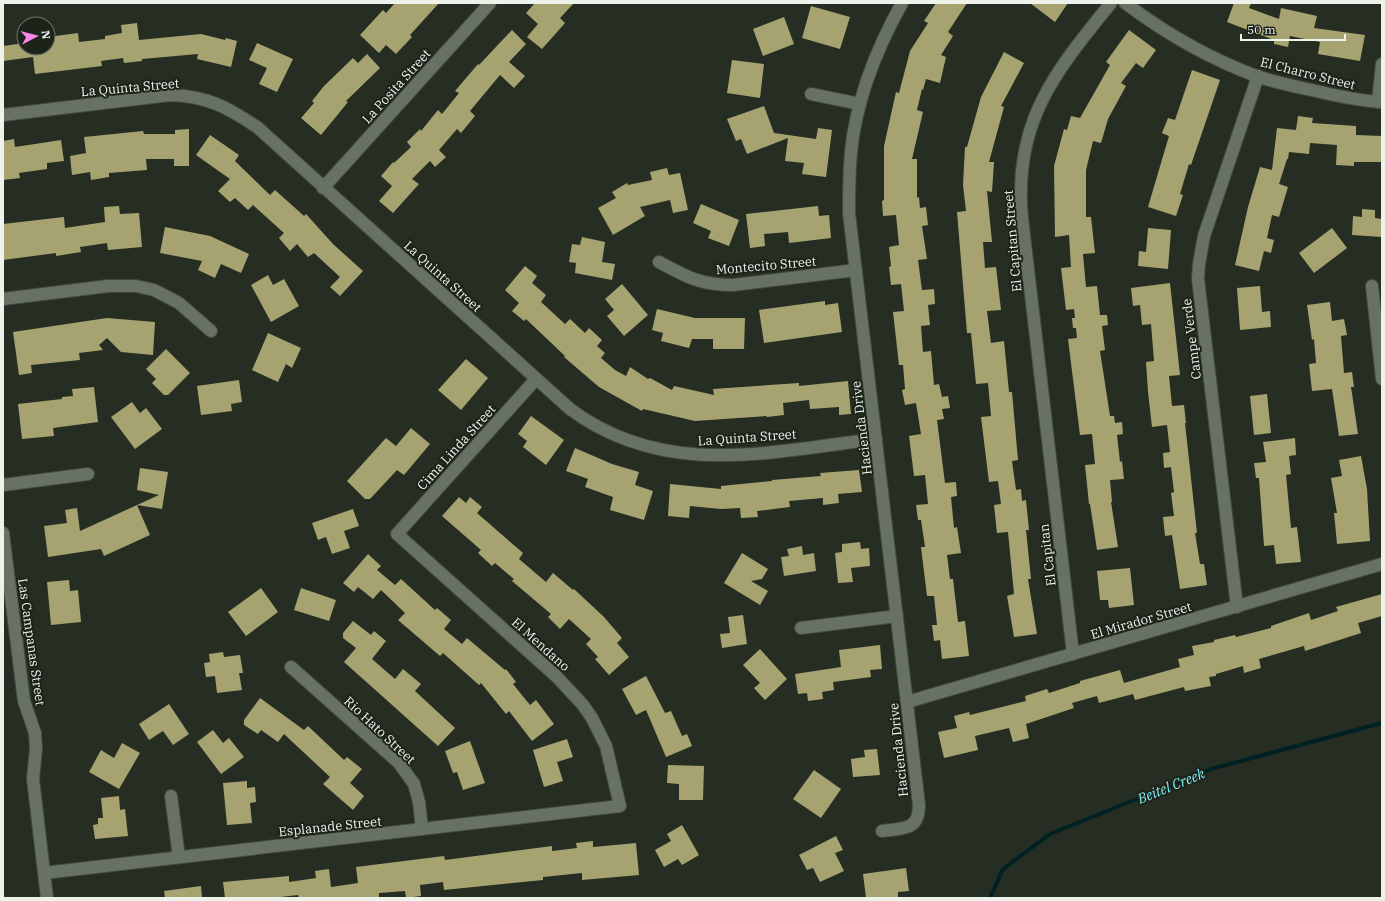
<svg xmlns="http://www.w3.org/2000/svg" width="1385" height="901" viewBox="0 0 1385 901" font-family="'IBM Plex Serif',serif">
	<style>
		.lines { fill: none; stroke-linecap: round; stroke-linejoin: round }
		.stream { stroke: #002124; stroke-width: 4 }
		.building { fill: #a6a371 }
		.street-casing { stroke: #444b42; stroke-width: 14 }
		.street { stroke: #677164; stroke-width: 12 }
		.labels { text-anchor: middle; stroke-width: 4; stroke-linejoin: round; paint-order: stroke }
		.street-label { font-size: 13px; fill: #edf2eb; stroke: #1c2419 }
		.water-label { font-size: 14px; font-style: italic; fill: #84ecf6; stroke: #1c2419 }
	</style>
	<rect width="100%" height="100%" fill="#262e23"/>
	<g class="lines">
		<!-- stream -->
		<path class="stream" d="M990,898L1003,869L1050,834L1211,769L1382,723"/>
	</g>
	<!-- building -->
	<g class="building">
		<path d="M395,3H439L410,35L412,37L396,54L386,45L379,53L360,35L383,10L386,13Z"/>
		<path d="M535,3H574L560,18L565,23L542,49L527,37L538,24L526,13Z"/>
		<path d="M936,3H967L948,32L953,36L941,55L946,57L940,83L926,79L923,90L922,89L917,110L923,112L912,159H917V198L919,197L920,208L926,207L928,225L922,226L927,259L918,260L922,290L934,289L935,304L928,305L930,325L921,326L923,352L931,351L934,385L939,384L942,397L948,396L950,408L942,409L944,419L937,420L945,483L956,482L957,496L951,497L954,528L957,527L961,553L947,555L950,579H953L958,622L965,621L969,656L942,659L940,640L934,641L932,625H937L934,596H927L921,547H925L921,520H918L916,505L928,504L925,475L914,476L909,436L921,434L916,403L905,405L902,390L905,389L903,365H899L893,312L904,311L901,284L891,285L889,267L891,266L889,247L899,245L896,215L883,216L882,201L884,200V146L896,92L899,93L910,51L928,23L924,21Z"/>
		<path d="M1030,3H1068L1055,22Z"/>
		<path d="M1234,3H1251L1249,8L1279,19L1281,8L1317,16L1314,28L1365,35L1360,61L1318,54L1320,42L1290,36L1288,47L1274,44V40L1227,22Z"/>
		<path d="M811,6L850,17L840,49L802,38Z"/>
		<path d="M784,17L794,44L763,56L753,29Z"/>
		<path d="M137,23L139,40L201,34L225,40L226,38L237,41L231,67L197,59L198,54L142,59V61L124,63L123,58L101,61L102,66L35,74L33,57L3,61V46L24,43V48H48V37L78,33L79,42L105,39V36L122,33L121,25Z"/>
		<path d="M512,30L526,44L509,62L525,76L514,88L500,75L470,111L475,116L461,133L457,129L439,150L446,157L435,167L430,161L412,179L419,184L393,213L379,201L392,186L381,176L393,162L394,163L411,147L407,142L420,129L421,131L438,110L442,114L459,93L455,91L478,64L479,65Z"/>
		<path d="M1129,30L1156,50L1143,68L1136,63L1121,83L1126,86L1108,119L1101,143L1093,141L1086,170V217H1091L1095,253L1083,254L1086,287L1097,286L1100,315H1107L1108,325L1102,326L1105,350L1100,351L1110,416H1114L1115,423L1122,422L1123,434L1117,435L1120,462L1122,461L1124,479L1110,480L1112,502H1111L1118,547L1097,550L1090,504H1089L1085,465L1095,464L1092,434L1080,435L1068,339L1077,338L1076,328H1073L1072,318H1075L1074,309L1066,310L1061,268L1071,267L1069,235L1055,237L1054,166L1064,129L1067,130L1071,116L1080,118L1110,65L1106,62Z"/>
		<path d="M257,43L293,59L277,92L259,84L267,68L249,60Z"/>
		<path d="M1004,52L1024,63L1001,106L1004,107L989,162H994L992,192L987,191L992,242H983L985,268L996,267L1001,310L987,311L991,343L1004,341L1009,392H1012L1018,460L1012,461L1016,490L1021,489L1022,501L1026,500L1029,530H1026L1031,579H1028L1037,634L1014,637L1007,596L1014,594L1008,532L997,533L994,505L1001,504L998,481L989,482L981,417L991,416L988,383L976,384L971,333H967L957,212L966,211L963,185L965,147H967L981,97Z"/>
		<path d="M367,54L380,68L346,101L348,102L321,135L301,118L314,103L312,101L324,86L353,58L358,63Z"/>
		<path d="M732,60L764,64L760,98L727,93Z"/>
		<path d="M1192,70L1220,80L1191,165L1189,164L1180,194L1183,195L1176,216L1148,207L1169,136L1162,133L1168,118L1175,120Z"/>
		<path d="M764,106L774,133L816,139L818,128L832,130L826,177L802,174L804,163L785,161L788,138L747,154L741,139L736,141L727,119Z"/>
		<path d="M1298,116L1313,118L1312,123L1356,126V135L1382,136V162H1354V166L1336,165L1337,145L1310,143L1309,154L1289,152L1288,159H1287L1279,184L1288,187L1279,217L1272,215L1267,238L1274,240L1271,253L1264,251L1259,271L1235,265L1248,207L1260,167L1272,170L1277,128L1296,130Z"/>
		<path d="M189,129V166H174V159H146L147,170L109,173V177L91,180L90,172L72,175L70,156L86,153L84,137L143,131L144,134H175V130Z"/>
		<path d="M210,135L239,155L235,161L270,195L275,190L304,216L306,214L333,244L363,271L340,296L330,287L340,277L314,253L308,257L297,244L290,251L279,238L284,233L253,205L248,210L235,198L230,202L218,191L230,179L196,155Z"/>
		<path d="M14,139L15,147L61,140L64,161L47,163V169L19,173L20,178L3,180V141Z"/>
		<path d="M667,168L669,175L680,173L688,210L673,213L670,200L640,207L645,216L613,235L598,208L616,198L612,192L627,183L628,185L652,180L650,172Z"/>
		<path d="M701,204L739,220L729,246L708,238L711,231L693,223Z"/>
		<path d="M119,206L120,214L139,213L142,247L108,250L107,243L80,247L81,252L56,256V253L3,260V224L64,217L65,228L105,222L104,207Z"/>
		<path d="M818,206L819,216L829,215L831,238L789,243L788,232L764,234L765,246L750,248L746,214Z"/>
		<path d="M1362,209L1375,210V218L1382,219V237L1352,235L1353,216L1362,217Z"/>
		<path d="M165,227L210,236L249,254L241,273L221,264L215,278L198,270L202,261L160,253Z"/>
		<path d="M1148,228L1171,230L1168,269L1138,266L1139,251L1146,252Z"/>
		<path d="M1332,228L1347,248L1314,273L1299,253Z"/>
		<path d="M582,237L605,242L602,262L615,264L612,280L575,273L576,263L569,262L572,244L580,245Z"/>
		<path d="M525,266L537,276L532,283L546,295L541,302L565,324L570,319L585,333L589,328L602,340L597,346L605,353L601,358L615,370L626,376L630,367L648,379L650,378L672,390L674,386L714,395L713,389L799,383V386L848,381L851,414L839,415V407L810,409L809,400L783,403L784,415L767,417L766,416L695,421L643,409L642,411L599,387L564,357L565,356L526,319L524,321L512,311L519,303L505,290Z"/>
		<path d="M268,275L273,285L284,279L299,306L271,322L251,285Z"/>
		<path d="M1170,283L1180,375L1169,376L1172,406L1184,405L1186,423H1185L1197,533H1195L1200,564H1204L1207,585L1180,589L1172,535L1165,536L1163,517L1174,516L1171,493L1174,492L1171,467L1164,468L1163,453L1170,452L1167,425L1152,427L1148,392L1146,362L1154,361L1151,324L1142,325L1140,305L1133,306L1131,288Z"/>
		<path d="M622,284L648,315L624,336L607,316L614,310L605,299Z"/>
		<path d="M1260,286L1262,312L1270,311L1271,327L1240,330L1237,288Z"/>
		<path d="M825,301V305L838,303L842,332L764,343L759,310Z"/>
		<path d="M1330,302L1332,321L1344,319L1347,335L1341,336L1344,373L1352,372L1354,387H1351L1358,434L1339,436L1332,389L1312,391L1309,364L1316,363L1314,339L1312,340L1307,305Z"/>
		<path d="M657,309L695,318H745L744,349H713V339H692L689,348L661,341L663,333L652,330Z"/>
		<path d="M107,318L155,322L153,355L121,352L107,338L99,345L103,350L79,353L80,360L31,365L32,373L19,375L13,332Z"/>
		<path d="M268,333L301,348L292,368L286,364L278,382L252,370Z"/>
		<path d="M166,349L190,373L168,395H164L152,383L156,379L146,369Z"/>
		<path d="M466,359L488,378L461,410L438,390Z"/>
		<path d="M239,380L242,402L231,404L232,411L201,415L197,386Z"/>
		<path d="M94,387L98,422L53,428L54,436L22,439L18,404L62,399V397L73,396L72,389Z"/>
		<path d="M1267,394L1271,433L1254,435L1250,396Z"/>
		<path d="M132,402L140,413L146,408L162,429L135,449L111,417Z"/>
		<path d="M531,416L564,440L546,465L523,447L527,441L518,434Z"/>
		<path d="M411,428L430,444L404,475L397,470L370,499H365L347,481L386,438L396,446Z"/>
		<path d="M1295,438L1296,455L1289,456L1291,474L1286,475L1291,528L1297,527L1301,562L1276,564L1274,545L1264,546L1259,478H1256L1254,463L1266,462L1263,442Z"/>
		<path d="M575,448L612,464L639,472L635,485L653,491L644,520L610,510L613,497L585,487L588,479L566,471Z"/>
		<path d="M1361,456L1367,489L1370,541L1337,544L1334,513H1337L1331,478L1342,476L1339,460Z"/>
		<path d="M140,468L168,472L162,509L137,505L150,535L104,556L101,549L48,557L44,526L67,523L65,510L77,508L80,531L159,495L137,490Z"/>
		<path d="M859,470L862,492L838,494L839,503L823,505V498L789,501L790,507L757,511L758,517L741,518L740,508L721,509L690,506L689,518L668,516L670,484L721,489V486L772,481V480L821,476L820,473Z"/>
		<path d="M459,497L466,503L470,497L482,507L477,513L523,553L519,559L546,582L553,573L573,590L574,589L604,617L622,638L617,643L629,657L609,675L595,659L598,657L586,644L591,639L569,619L560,629L548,617L551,614L512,581L514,579L495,563L492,566L478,553L481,550L442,516Z"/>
		<path d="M353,509L359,526L344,531L350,548L332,554L326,537L318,540L312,523Z"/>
		<path d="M860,542L861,549L869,548L870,566L851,568L853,582L838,583L835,553L842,552V544Z"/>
		<path d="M802,546L803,555L814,553L816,571L784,576L781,557L789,556L787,549Z"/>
		<path d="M742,553L768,569L762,579L751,581L768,591L760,605L724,583Z"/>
		<path d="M368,554L381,566L377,570L395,585L401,579L435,610L437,608L451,620L444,629L462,644L467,638L505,670L506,669L516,682L513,684L530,705L536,700L554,724L532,741L509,711L506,714L481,683L479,685L443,653L440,656L398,620L405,613L381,590L373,599L358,587L354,592L343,583Z"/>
		<path d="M1130,568L1134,605L1109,608L1108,600H1100L1097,571Z"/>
		<path d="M69,580L70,591L78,590L81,622L51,625L47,582Z"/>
		<path d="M261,588L278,612L246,636L228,612Z"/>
		<path d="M301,588L336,600L329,621L294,610Z"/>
		<path d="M1382,594V616L1358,623L1361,633L1305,651L1304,646L1259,659L1261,668L1244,673L1243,666L1216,674V676L1209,677L1211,686L1185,691L1184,687L1135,700L1133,694L1099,703L1097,696L1072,703L1074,708L1026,724L1029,738L1013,742L1009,728L975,736L978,750L944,758L938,732L957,728L954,716L969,712L970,715L1026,701L1025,696L1047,689L1049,693L1080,683V681L1120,670L1124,683L1180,667L1178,659L1194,655L1192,646L1214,642V640L1235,635L1236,637L1271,628V626L1309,613L1311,620L1338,611L1336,607Z"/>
		<path d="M743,615L747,644L722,648L720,634L730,633L728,617Z"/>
		<path d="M353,621L371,635L374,631L386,641L372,659L395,679L403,669L421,684L415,691L455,728L438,746L344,662L356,648L343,638V633Z"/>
		<path d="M880,645L882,669L870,670L871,677L833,682L834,690L822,692L823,699L808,701L807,693L798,694L795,674L841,667L839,650Z"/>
		<path d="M760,649L787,679L765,700L754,688L760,683L743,665Z"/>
		<path d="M223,652L224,657L240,655L243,673H239L242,690L217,693L215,676L206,677L204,663L210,662L209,654Z"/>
		<path d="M646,676L665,713L671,711L682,736L687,734L692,746L666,757L646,710L636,715L622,689Z"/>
		<path d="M260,698L304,730L308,726L344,760L347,757L362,769L350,783L364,796L353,810L323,784L330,777L284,734L278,742L261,730L258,734L244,725V720Z"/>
		<path d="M169,704L189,734L173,745L163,731L149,740L139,724Z"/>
		<path d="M213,730L223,743L229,738L244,757L221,774L197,742Z"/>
		<path d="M567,739L573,757L557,762L563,781L544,787L533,750Z"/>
		<path d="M470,741L485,783L463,790L457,772L453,773L445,751Z"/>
		<path d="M122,743L140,753L119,789L89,772L101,750L114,758Z"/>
		<path d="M877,749L880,775L853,777L851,759L865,757L864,750Z"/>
		<path d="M668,765L704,766L703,800H679V784L667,783Z"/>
		<path d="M814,770L841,789L821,818L793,799Z"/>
		<path d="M247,781V788L255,787L256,802L250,803L252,823L227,825L223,783Z"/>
		<path d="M119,796L120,810L125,809L128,836L95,839L93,825L98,824V818H103L101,798Z"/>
		<path d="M682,825L699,855L682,865L678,859L664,867L655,850L671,841L667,834Z"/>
		<path d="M836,836L843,850L835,853L844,871L820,882L813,868L807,870L799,855Z"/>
		<path d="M593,841V847L636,843L639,875L582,880V873L543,877V880L444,890L443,882L420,885L421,896L406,898L405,891L379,893V898H299L298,895L272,898H225L223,882L289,876V882L316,878L315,871L329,869L331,887L358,883L356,867L444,856L445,860L552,846V851L577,848L576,843Z"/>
		<path d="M906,868L909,891L898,892V898H866L863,874Z"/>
		<path d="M201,886L202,898H165L164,891Z"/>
	</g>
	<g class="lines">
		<defs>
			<g id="street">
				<path d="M1125,3C1165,33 1212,60 1259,77C1278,83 1297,87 1316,91C1337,96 1360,101 1382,102"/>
				<path d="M811,94L860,104"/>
				<path d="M1378,102L1382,64"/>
				<path d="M3,115L170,95C207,96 227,107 257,127L570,409C664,479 769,452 876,439"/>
				<path d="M323,188L490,3"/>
				<path d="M659,262C687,277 700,285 733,285L856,270"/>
				<path d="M1372,286L1382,379"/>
				<path d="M3,299L108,286H136L154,290L179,303L211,331"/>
				<path d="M3,485L88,474"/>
				<path d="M3,533L24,701L35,733L36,749L33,779L47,898"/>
				<path d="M1237,607L1198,279L1199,264L1204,236L1258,76"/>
				<path d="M801,628L897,616"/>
				<path d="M1073,654L1022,218C1013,123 1054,73 1111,3"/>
				<path d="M291,667L399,763L414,784L419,802L422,829"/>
				<path d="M907,702L1382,564"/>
				<path d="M171,796L179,857"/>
				<path d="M882,831C903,828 919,831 919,805L849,213C849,193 849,173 851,152C856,101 877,48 902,3"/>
				<path d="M44,873L620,806L606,746L592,718L583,705L557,677L397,534L536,379"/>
			</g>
		</defs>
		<!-- street casing -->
		<use href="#street" class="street-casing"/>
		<!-- street -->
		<use href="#street" class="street"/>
	</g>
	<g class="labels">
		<!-- street labels -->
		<g class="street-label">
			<text transform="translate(1308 73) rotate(14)" y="5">El Charro Street</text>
			<text transform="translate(396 86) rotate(-48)" y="5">La Posita Street</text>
			<text transform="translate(130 87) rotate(-5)" y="5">La Quinta Street</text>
			<text transform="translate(1012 241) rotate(-95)" y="5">El Capitan Street</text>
			<text transform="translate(766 265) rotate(-5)" y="5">Montecito Street</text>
			<text transform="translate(443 276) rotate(42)" y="5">La Quinta Street</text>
			<text transform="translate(1191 339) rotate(-97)" y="5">Campe Verde</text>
			<text transform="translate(861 428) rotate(-97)" y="5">Hacienda Drive</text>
			<text transform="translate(747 437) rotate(-4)" y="5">La Quinta Street</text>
			<text transform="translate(456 447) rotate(-48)" y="5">Cima Linda Street</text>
			<text transform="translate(1047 555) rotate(-97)" y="5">El Capitan</text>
			<text transform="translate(1141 620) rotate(-16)" y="5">El Mirador Street</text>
			<text transform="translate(32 642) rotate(82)" y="5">Las Campanas Street</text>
			<text transform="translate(541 644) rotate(42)" y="5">El Mendano</text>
			<text transform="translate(380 730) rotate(43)" y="5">Rio Hato Street</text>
			<text transform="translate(898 750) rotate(-96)" y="5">Hacienda Drive</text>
			<text transform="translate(330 826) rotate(-6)" y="5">Esplanade Street</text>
		</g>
		<!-- water labels -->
		<g class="water-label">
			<text transform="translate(1171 786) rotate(-22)" y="5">Beitel Creek</text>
		</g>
	</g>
	<!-- border -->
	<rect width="1385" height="901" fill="none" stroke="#edf2eb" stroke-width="8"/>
	<!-- north arrow -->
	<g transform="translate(36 36) rotate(83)"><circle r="19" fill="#1c2419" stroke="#70766d"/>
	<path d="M0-3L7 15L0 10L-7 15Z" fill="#f987e9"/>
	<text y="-6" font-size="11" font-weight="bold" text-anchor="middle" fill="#edf2eb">N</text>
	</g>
	<!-- scale -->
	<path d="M1241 34v6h104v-6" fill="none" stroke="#edf2eb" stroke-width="2"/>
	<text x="1247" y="34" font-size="12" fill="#edf2eb" stroke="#1c2419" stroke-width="3" paint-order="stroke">50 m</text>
</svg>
